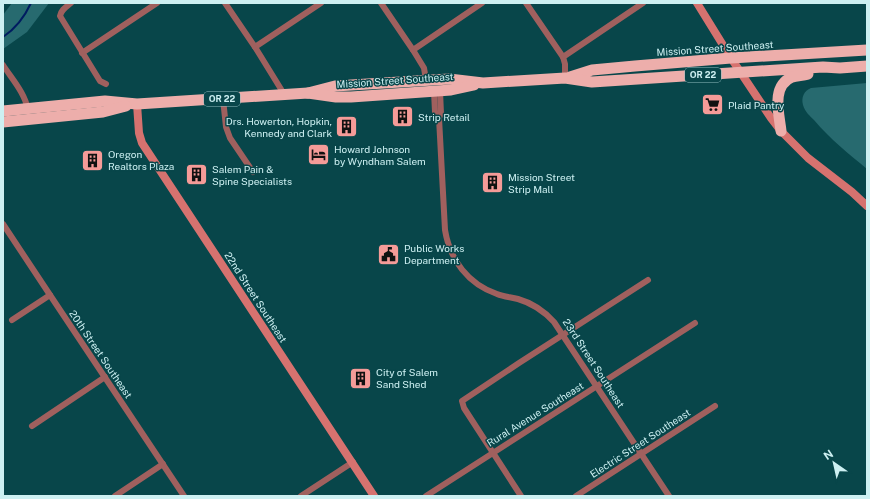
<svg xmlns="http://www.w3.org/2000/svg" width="870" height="499" viewBox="0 0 870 499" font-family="'Public Sans',sans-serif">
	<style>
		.green { fill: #276a6f }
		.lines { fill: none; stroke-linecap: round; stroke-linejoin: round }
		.stream { stroke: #001c60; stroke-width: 2 }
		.street { stroke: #a0605e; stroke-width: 6 }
		.secondary { stroke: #d6726f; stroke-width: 8 }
		.highway { stroke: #edaeab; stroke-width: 11 }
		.labels { text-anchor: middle; stroke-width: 3; stroke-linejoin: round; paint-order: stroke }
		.shield { fill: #08464a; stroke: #92bdc0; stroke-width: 1 }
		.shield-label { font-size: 9px; font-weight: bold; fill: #cdf0f2 }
		.street-label { font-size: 10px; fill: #cdf0f2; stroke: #08464a }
		.poi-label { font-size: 10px; fill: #cdf0f2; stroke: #08464a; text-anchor: start }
	</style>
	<rect width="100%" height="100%" fill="#08464a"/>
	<!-- green -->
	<g class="green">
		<path d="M12,3H49L27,32L3,49V15Z"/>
		<path d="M867,83V169C849,154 830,139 814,120C810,116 805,112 803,105C801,97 804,91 811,88Z"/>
	</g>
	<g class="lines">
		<!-- stream -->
		<path class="stream" d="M3,37C15,29 25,16 31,3"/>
		<!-- street -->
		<g class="street">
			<path d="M71,3C66,7 61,10 60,16L100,81L106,84"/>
			<path d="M225,3L255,47L284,94"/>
			<path d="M381,3L413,50L424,68L425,74V81"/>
			<path d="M526,3L563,57L565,64V78"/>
			<path d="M255,47L321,3"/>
			<path d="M413,50L482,3"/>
			<path d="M82,53L157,3"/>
			<path d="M563,57L643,3"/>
			<path d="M3,65C12,79 25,93 28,110"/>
			<path d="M434,91L435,112L439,118L445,230C450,260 468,284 497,294C504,297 511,297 518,299C532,303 544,311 554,322L669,496"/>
			<path d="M223,99L226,127L230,138L253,172"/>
			<path d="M439,118L441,114L440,91"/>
			<path d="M3,224L52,298L184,496"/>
			<path d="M12,320L50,295"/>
			<path d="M32,426L105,377"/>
			<path d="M115,496L163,464"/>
			<path d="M301,496L353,462"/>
			<path d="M426,496L695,323"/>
			<path d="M521,496L464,408L462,401L519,363L648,280"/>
			<path d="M576,496L715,406"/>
		</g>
		<!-- secondary -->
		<g class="secondary">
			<path d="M697,3L731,58L771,118L781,131L808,158L852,192L867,206"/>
			<path d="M137,104L139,133L142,143L374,496"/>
		</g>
		<!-- highway -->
		<g class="highway">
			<path d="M570,77L592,70L635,66L731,58L867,50"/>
			<path d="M308,93L335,86L449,79L483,83L565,78L592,82L823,67L840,68L867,66"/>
			<path d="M3,111L105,101L137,104L308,93L336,97H351L451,90L474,85"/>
			<path d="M3,122L103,112L126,106"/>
			<path d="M781,131C779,113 771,86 792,77C797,76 803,75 808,74"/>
		</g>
	</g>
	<!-- icons -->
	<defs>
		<symbol id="supermarket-square" viewBox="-11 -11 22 22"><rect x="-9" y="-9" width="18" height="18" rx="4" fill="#f59b98" stroke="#08464a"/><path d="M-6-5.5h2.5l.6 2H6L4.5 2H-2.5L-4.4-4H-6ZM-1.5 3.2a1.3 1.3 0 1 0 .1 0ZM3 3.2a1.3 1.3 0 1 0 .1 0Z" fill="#111"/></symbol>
		<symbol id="building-square" viewBox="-11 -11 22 22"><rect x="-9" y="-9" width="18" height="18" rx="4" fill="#f59b98" stroke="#08464a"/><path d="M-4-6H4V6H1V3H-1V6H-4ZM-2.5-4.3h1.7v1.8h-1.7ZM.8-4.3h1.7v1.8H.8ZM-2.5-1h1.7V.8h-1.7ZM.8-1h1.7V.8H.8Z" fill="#111"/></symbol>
		<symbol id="hotel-square" viewBox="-11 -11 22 22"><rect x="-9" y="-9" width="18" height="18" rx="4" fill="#f59b98" stroke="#08464a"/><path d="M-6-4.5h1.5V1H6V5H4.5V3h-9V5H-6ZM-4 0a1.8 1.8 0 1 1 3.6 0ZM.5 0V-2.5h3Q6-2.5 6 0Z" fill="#111"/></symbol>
		<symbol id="civic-square" viewBox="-11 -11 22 22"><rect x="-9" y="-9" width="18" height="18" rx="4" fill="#f59b98" stroke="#08464a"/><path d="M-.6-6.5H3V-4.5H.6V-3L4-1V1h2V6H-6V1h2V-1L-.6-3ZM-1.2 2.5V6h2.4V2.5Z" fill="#111"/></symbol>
	</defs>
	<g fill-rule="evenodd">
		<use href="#supermarket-square" x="700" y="92" width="25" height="25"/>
		<use href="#building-square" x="390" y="104" width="25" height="25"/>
		<use href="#building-square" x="334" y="114" width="25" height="25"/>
		<use href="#hotel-square" x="306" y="142" width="25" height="25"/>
		<use href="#building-square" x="80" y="148" width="25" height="25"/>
		<use href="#building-square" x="184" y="162" width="25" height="25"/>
		<use href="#building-square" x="480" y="170" width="25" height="25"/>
		<use href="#civic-square" x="376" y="242" width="25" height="25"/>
		<use href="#building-square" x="348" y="366" width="25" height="25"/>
	</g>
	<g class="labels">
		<!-- shield labels -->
		<g class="shield">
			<rect x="685" y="68" width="36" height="14" rx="3"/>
			<rect x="204" y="92" width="36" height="14" rx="3"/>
		</g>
		<g class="shield-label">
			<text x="703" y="78">OR 22</text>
			<text x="222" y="102">OR 22</text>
		</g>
		<!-- street labels -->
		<g class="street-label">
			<text transform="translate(715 48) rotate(-4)" y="4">Mission Street Southeast</text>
			<text transform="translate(395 80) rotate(-4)" y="4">Mission Street Southeast</text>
			<text transform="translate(256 297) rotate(57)" y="4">22nd Street Southeast</text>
			<text transform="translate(101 354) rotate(56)" y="4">20th Street Southeast</text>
			<text transform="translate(594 363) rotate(57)" y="4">23rd Street Southeast</text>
			<text transform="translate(535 414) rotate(-32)" y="4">Rural Avenue Southeast</text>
			<text transform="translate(640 443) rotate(-33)" y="4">Electric Street Southeast</text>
		</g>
		<!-- poi labels -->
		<g class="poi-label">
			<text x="728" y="109">Plaid Pantry</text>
			<text x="418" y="121">Strip Retail</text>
			<text x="332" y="125" text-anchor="end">Drs. Howerton, Hopkin,<tspan x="332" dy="12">Kennedy and Clark</tspan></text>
			<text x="334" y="153">Howard Johnson<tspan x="334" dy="12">by Wyndham Salem</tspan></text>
			<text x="108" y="158">Oregon<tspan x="108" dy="12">Realtors Plaza</tspan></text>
			<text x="212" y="173">Salem Pain &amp;<tspan x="212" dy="12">Spine Specialists</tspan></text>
			<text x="508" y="181">Mission Street<tspan x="508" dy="12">Strip Mall</tspan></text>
			<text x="404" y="252">Public Works<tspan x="404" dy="12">Department</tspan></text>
			<text x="376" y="376">City of Salem<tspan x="376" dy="12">Sand Shed</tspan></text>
		</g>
	</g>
	<!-- border -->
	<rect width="870" height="499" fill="none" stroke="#cdf0f2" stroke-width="8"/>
	<!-- north arrow -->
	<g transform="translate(834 463) rotate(326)" stroke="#08464a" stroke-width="3" paint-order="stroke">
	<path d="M0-3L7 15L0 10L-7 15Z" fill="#cdf0f2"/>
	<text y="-6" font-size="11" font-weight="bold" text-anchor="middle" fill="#cdf0f2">N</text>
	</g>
</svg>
